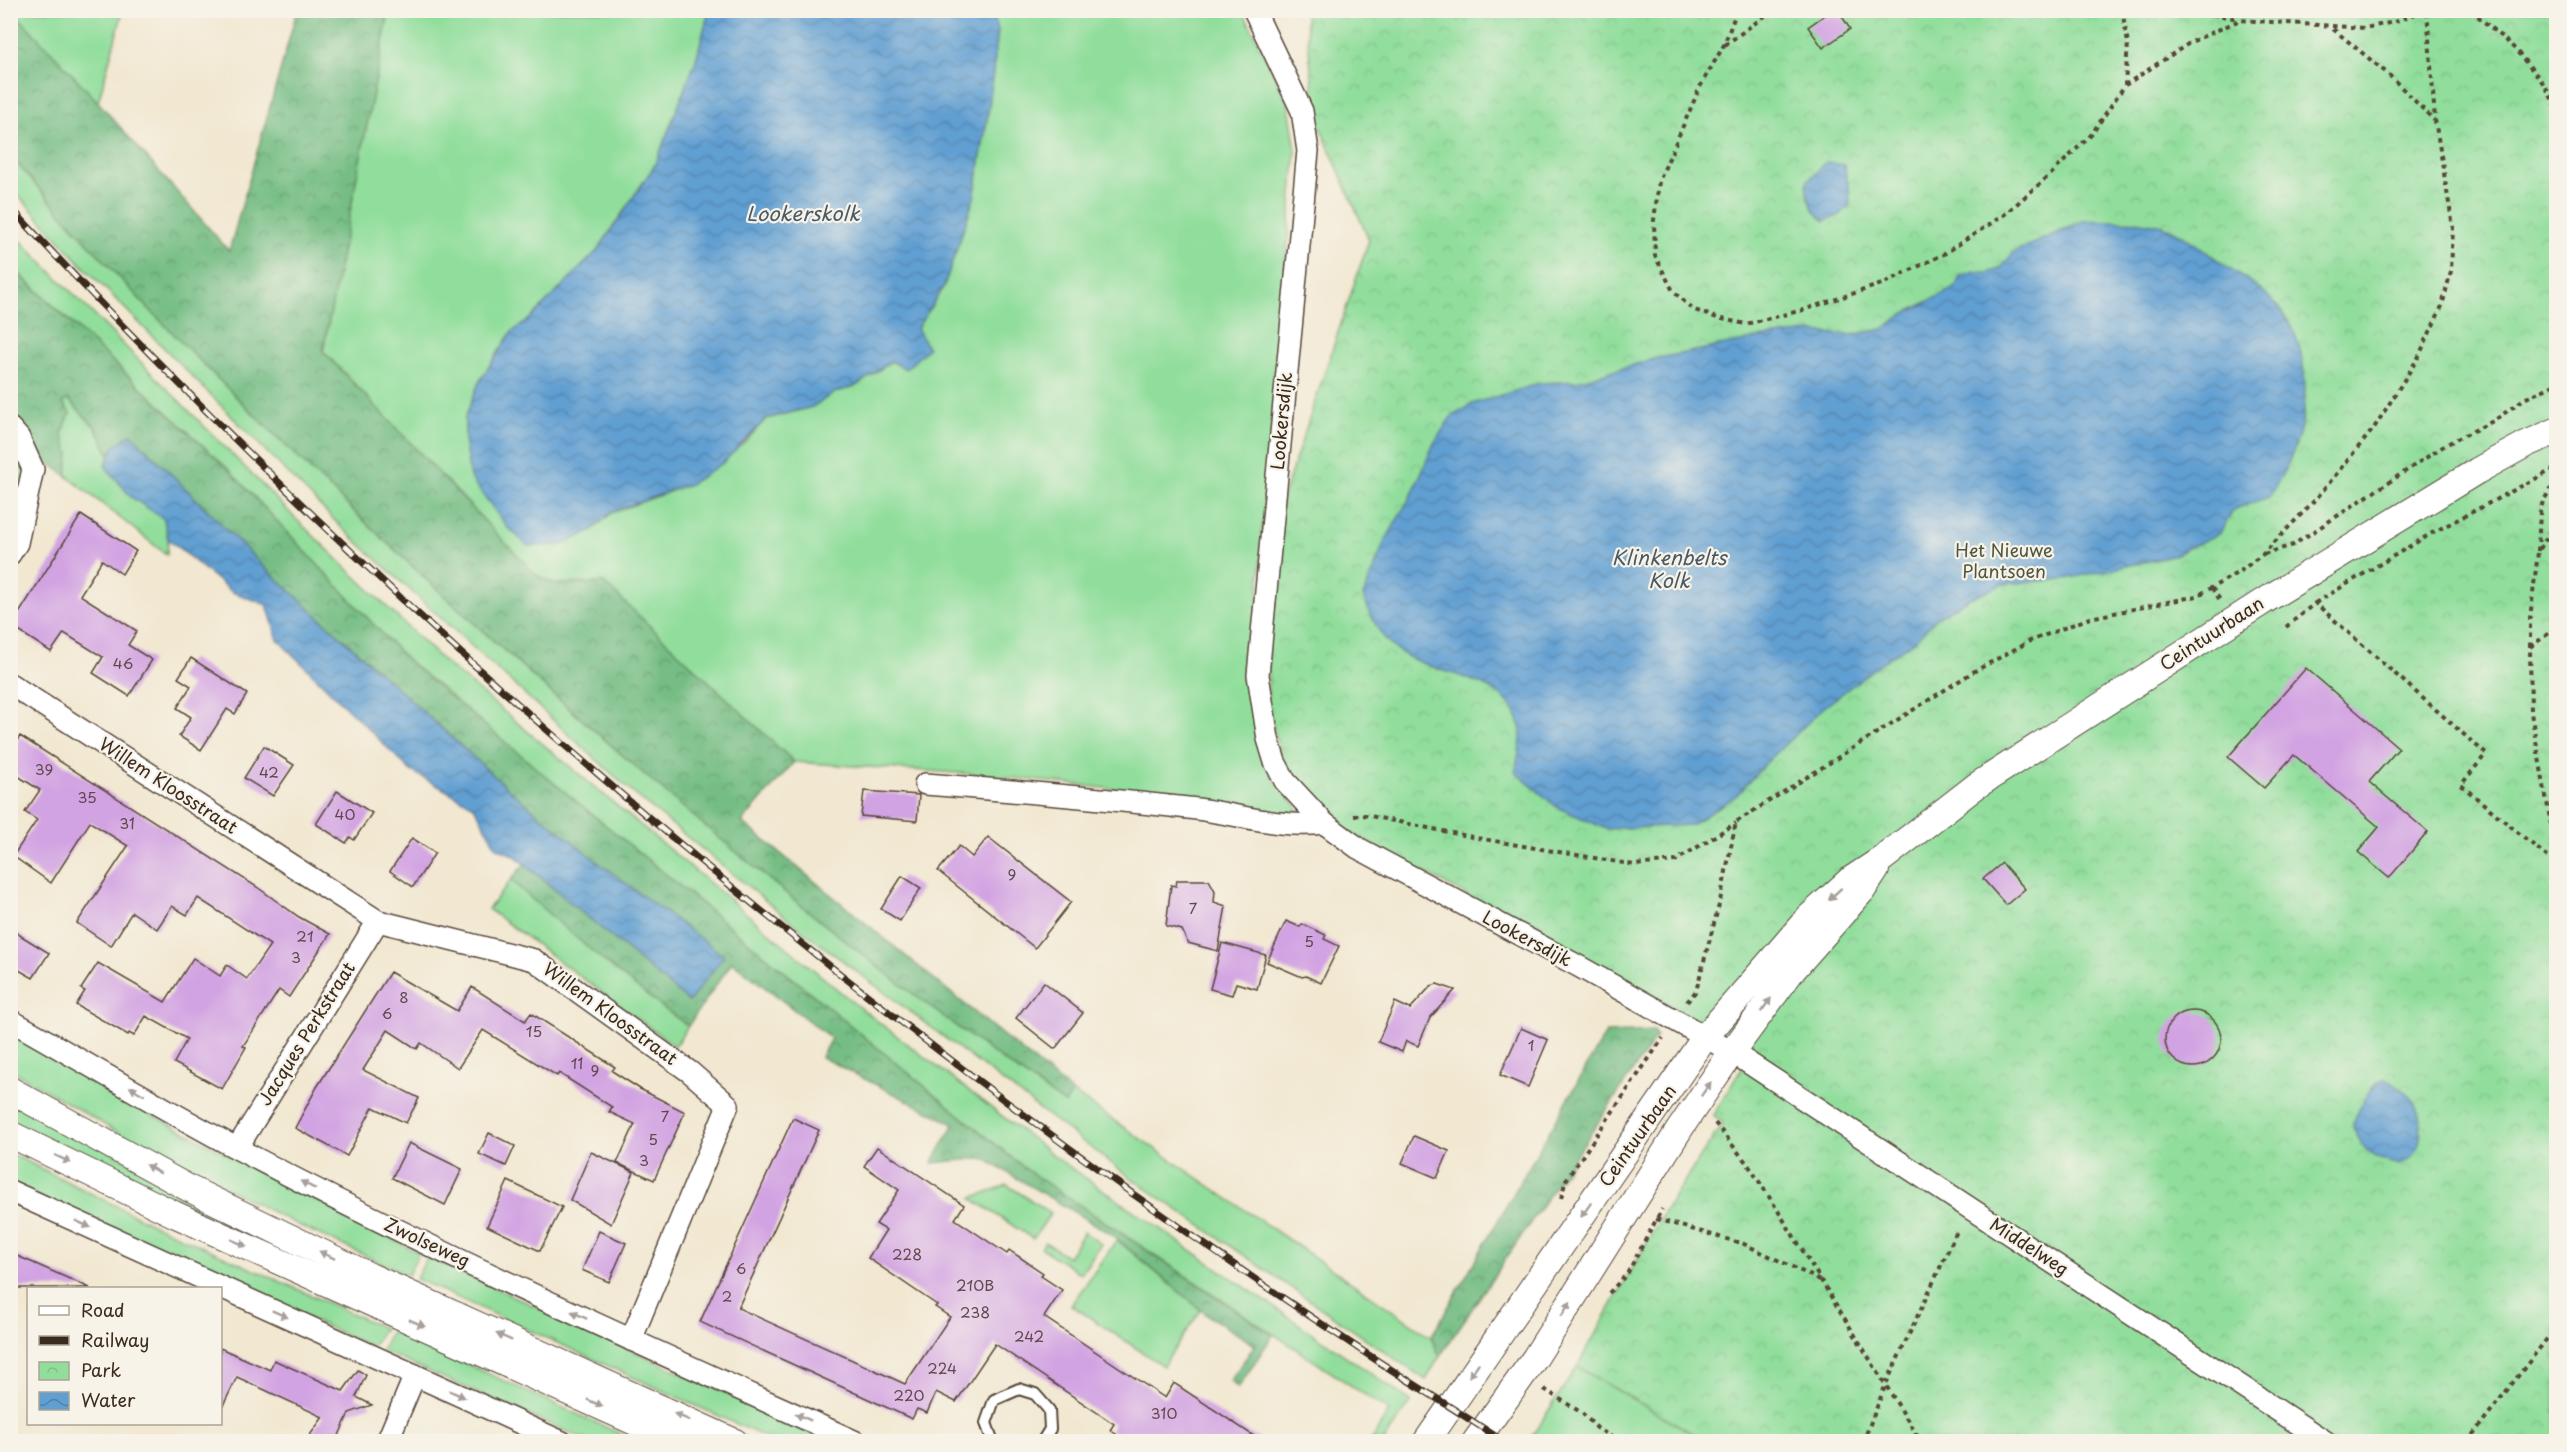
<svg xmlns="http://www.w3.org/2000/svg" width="2567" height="1452" viewBox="0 0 2567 1452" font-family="'Playpen Sans',sans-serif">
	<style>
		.grass { fill: #91de9c; stroke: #66845d; stroke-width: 1.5 }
		.forest { fill: url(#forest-crowns); stroke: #587451; stroke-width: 1.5 }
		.park { fill: url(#park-crowns); stroke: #66845d; stroke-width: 1.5 }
		.water { fill: url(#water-waves); stroke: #4e6478; stroke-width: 1.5 }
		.building { fill: #d2a3e2 }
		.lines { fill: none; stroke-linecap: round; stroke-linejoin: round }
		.service-casing { stroke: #564639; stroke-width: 14 }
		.minor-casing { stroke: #564639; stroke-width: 24 }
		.tertiary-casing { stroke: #564639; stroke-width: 28 }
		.path { stroke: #564639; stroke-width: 4; stroke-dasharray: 4.5 4.5; stroke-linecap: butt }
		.service { stroke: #fff; stroke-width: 10 }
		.minor { stroke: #fff; stroke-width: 21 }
		.tertiary { stroke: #fff; stroke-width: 26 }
		.rail-casing { stroke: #3b2a1e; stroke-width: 7 }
		.rail { stroke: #f7f3e8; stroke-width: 4.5; stroke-dasharray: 14; stroke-linecap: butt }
		.oneway { fill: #a79f9a }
		.labels { text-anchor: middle; stroke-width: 4.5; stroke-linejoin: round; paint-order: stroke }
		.number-label { font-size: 15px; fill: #61484f }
		.street-label { font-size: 18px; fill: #3b2a1e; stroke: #f7f3e8 }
		.park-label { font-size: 18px; fill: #50573e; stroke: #f7f3e8 }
		.water-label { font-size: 20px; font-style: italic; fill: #4a5966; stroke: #f7f3e8 }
	</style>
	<defs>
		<pattern id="forest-crowns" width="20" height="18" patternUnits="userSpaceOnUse" patternTransform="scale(1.5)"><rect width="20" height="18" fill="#74bd84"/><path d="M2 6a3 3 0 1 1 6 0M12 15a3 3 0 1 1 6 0" fill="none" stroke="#609a6b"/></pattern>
		<pattern id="park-crowns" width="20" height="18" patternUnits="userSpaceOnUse" patternTransform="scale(1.5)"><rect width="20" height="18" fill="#91de9c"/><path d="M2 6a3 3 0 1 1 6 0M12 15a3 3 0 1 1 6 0" fill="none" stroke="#7ebf86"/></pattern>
		<pattern id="water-waves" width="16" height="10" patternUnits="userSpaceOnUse" patternTransform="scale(1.5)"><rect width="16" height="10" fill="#609fd2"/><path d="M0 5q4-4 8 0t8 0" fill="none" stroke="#5082aa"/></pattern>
	</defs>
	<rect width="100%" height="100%" fill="#f7f3e8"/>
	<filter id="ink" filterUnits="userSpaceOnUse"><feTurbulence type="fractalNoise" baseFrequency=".0167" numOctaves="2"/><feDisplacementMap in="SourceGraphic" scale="12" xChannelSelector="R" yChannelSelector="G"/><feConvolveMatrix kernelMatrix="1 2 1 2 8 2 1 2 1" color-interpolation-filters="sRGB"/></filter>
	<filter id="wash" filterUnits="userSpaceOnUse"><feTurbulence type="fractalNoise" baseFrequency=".008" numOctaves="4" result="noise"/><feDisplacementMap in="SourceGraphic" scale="24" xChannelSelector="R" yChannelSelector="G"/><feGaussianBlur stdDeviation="1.35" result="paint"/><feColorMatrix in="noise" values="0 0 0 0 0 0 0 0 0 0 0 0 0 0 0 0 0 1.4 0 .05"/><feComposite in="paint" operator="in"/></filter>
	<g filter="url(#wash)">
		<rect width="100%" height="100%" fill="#f2e8d2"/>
		<!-- grass -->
		<g class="grass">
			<path d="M12,11H123L98,102Z"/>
			<path d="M389,11H709L696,60L655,165L597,251L532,317L511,333L479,382L465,418V445L470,477L507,527L529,546L591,531L612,513L690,484L746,441L766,419L812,407L834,393L856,386L892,361L917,328L944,286L974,198L988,114L998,31L993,11H1243L1289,106L1296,150L1262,533L1254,706L1258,744L1273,778L1304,816L1122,790L987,775L794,762L604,583L554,584L536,575L323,351Z"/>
			<path d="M11,157C58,209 105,264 155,315C306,470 464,618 628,760C768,881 912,999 1065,1104L1072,1092L1431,1337L1440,1356L1426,1380L1131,1178L803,931L633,793L340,526L83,266L11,187Z"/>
			<path d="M10,230L298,521L443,661L855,1004L1061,1161L1411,1401L1384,1441H1371L1389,1411L1027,1170L549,779L406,659L228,469L11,266Z"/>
			<path d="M68,399L95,427L110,455L105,466L131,497L164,519L168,539L167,555L67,476L69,453L62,434L70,413L63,403Z"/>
			<path d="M511,880C569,933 624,980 688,1026L675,1046L488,909Z"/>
			<path d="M10,1030L137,1107L419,1253L408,1275L298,1225L124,1136L11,1070Z"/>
			<path d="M10,1099L255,1228L391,1306L11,1127Z"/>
			<path d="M10,1153L154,1225L384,1328L372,1347L11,1184Z"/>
			<path d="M1007,1185L1051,1213L1033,1239L971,1198Z"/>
			<path d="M1084,1232L1101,1244L1081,1274L1041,1248L1045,1242L1068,1257Z"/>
			<path d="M1117,1240L1201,1310L1163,1366L1071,1305Z"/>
			<path d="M427,1257L831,1441H774L416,1279Z"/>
			<path d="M392,1330L636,1441H589L381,1351Z"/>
			<path d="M1577,1367L1706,1441L1528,1442Z"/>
		</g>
		<!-- forest -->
		<g class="forest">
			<path d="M12,10L98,102L229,251L297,11H389L323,351L536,575L554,584L604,583L794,762L742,822L1072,1092L1065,1104C912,999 768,881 628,760C465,618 306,470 155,315C105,264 58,209 11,157Z"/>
			<path d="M10,266L228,469L406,659L549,779L1027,1170L1273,1335L1238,1388L1230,1381L1255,1345L1207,1315L1111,1234L983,1158L932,1163L954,1124L821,1057L831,1038L732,962L688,1026C624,980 569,933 511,880L524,864L689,1002L723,956L600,864L514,794L265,568L131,434L114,447L110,455L95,427L68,399L63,403L70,413L62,434L69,453L67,475L77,484L40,456L11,422Z"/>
			<path d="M1654,1031L1656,1037L1440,1356L1431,1337L1606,1033Z"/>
		</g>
		<!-- park -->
		<g class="park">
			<path d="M1305,11H2556V1441H1706L1577,1367L1664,1212L1723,1123L1713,1115L1753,1050L1338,826L1302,793L1280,753L1268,707V632L1282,500L1369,240L1316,118Z"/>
			<path d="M13,453L21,463L25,473L11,532L10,457Z"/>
		</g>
		<!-- water -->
		<g class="water">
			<path d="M709,11H993L998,31L988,114L974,198L944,286L917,328L928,348L906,369L891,361L856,386L834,393L812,407L766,419L723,463L690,484L612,512L591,531L562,545L528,546L507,527L470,477L465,445V418L479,382L511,333L532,317L597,251L655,165L696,60Z"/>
			<path d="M1826,162L1844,165L1849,188L1850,205L1840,215L1825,221C1811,211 1808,200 1806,183Z"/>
			<path d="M2086,220C2112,223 2144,218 2168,228C2187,236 2206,252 2222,263C2240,275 2259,287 2274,302C2306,333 2310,390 2300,431C2294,455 2281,477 2269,498L2234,509L2220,533L2172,556L2066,579L2003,584L1970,598L1937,617L1915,641L1884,661L1822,709L1765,764L1736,796L1691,825L1606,829L1557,807L1515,772C1517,761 1520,750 1521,740C1523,672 1432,680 1393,647C1378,634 1370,614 1363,596L1384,543L1414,490L1434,443L1451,417L1472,404L1541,383L1577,381L1654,359L1765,337L1810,332L1851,335L1883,329L1903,314L1955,288L1960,276L1974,271L1987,273L2000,269L2014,252Z"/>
			<path d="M131,434L265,568L514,794L600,864L724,956L689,1002L515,856L496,847L474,806L411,771L278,640L267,605L232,592L168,539L164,519L131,497L105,466L114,447Z"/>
			<path d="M2385,1079C2393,1083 2402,1088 2409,1095C2426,1115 2426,1155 2400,1165C2370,1158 2364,1152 2352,1125C2362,1106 2365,1088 2385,1079Z"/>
		</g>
		<g id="blocks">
			<!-- building -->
			<g class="building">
				<path d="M1832,10H1838L1850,29L1823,48L1808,27Z"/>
				<path d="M81,515L136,551L122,574L102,560L80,595L137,631L128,645L152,660L129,696L93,673L103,657L64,633L51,652L11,626Z"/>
				<path d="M191,658L247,694L235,714L227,709L201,750L179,736L191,717L177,708L191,686L178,678Z"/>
				<path d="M2306,668L2399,748L2369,782L2428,832L2389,878L2358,852L2379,827L2294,755L2264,788L2228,757Z"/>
				<path d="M20,736L257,887L299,917L330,934L289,997L279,990L243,1046L246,1047L222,1089L174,1063L187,1039L146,1016L134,1036L129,1033L128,1035L76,1005L85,991L81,989L98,963L165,1002L193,958L220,976L227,965L247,979L270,945L198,898L187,915L172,906L157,929L132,912L111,946L77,923L128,846L90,822L51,883L13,856L37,820L25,812L40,790L10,771V752Z"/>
				<path d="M264,746L294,765L273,796L244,778Z"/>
				<path d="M337,791L372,813L354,840L350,837L346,843L316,824Z"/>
				<path d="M864,791L919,795L917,821L861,816Z"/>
				<path d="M988,837L1071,902L1035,948L938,871L959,846L972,857Z"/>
				<path d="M412,838L435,853L413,887L390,871Z"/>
				<path d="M2002,863L2025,889L2006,905L1983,879Z"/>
				<path d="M902,876L921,888L900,921L881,909Z"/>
				<path d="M1177,880H1209L1215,891L1214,902L1226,906L1218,951L1188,943L1182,930L1166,926L1171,885L1176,886Z"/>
				<path d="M1286,921L1300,927L1302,924L1326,935L1324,939L1339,946L1321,983L1306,976L1302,977L1267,962Z"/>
				<path d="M10,929L49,953L33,978L10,965Z"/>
				<path d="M1222,943L1266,955L1257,989L1236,983L1232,995L1210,989Z"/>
				<path d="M390,972L457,1011L472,987L525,1021L531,1013L615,1067L612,1071L640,1089L685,1112L654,1180L617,1163L635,1124L609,1112L612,1107L559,1073L557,1076L483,1030L458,1068L421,1043L417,1049L388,1030L363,1070L419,1098L406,1123L373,1107L347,1156L295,1128L317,1087Z"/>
				<path d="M1044,982L1083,1013L1055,1049L1016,1018Z"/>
				<path d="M1437,984L1455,990L1430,1018L1418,1046L1406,1041L1402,1052L1378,1042L1395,1002L1410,1009L1431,986Z"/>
				<circle cx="2193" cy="1039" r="28"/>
				<path d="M1521,1028L1548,1040L1528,1087L1500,1075Z"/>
				<path d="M793,1118L819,1130L738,1308L905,1384L950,1317L935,1307L937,1305L868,1258L886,1230L876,1224L899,1190L864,1166L877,1147L964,1205L955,1219L1007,1254L1009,1250L1043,1273L1041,1276L1062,1290L1044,1317L1165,1398L1174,1383L1263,1442H1128L1110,1430L1114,1424L995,1344L956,1402L936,1392L927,1413L917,1409L912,1419L700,1322Z"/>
				<path d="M489,1133L515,1146L506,1166L479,1154Z"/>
				<path d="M1414,1136L1449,1151L1437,1178L1402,1163Z"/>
				<path d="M409,1143L462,1169L445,1205L392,1178Z"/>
				<path d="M591,1152L634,1172L611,1224L570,1200Z"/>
				<path d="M508,1181L562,1207L540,1251L487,1226Z"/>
				<path d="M599,1231L626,1243L609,1282L582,1270Z"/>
				<path d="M10,1253L29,1261L90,1288H10Z"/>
				<path d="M220,1348L270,1370L274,1360L343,1391L358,1370L366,1375L356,1397L372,1405L349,1413L336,1442H305L323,1417L237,1377L220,1412Z"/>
			</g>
		</g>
	</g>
	<g filter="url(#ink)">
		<use href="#blocks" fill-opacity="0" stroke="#564639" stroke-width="1.5"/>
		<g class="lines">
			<defs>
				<path id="service" d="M993,1442L986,1423L994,1400L1019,1389L1035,1394L1049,1410L1050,1429L1042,1442"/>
				<g id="minor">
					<path d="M1254,10L1302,111L1308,151L1258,675L1268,739L1275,762L1285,781L1324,823L1358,848L1580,967L1732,1052L2326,1442"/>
					<path d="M10,428L19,438L33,469L17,543L10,554"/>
					<path d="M10,684L378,921L534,960L690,1072L728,1105L631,1340"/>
					<path d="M925,784C1016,791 1107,799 1197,809C1238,814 1282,829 1324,823"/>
					<path d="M10,1020C86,1063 161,1108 238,1149C439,1255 649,1348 856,1442"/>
					<path d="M237,1148L378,921"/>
					<path d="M10,1191L562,1442"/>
					<path d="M387,1442L415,1375"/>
				</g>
				<g id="tertiary">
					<path d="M10,1090L190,1189L370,1276L735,1442"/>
					<path d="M10,1134L174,1214L679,1442"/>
					<path d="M1426,1442L1705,1037L1808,918L1850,880L1882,859L1976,786L2264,601L2477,471L2526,444L2556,431"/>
					<path d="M1475,1442L1535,1358L1681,1127L1732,1052L1791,972L1862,891L1876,870"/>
				</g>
			</defs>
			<!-- service casing -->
			<use href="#service" class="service-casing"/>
			<!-- minor casing -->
			<use href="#minor" class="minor-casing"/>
			<!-- tertiary casing -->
			<use href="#tertiary" class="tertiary-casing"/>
			<!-- path -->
			<g class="path">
				<path d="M1737,10L1724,45L1700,87L1659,181L1654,220L1655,256L1673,291L1692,309L1717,318L1746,324L1803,310L1882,284L1944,254L2005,214L2050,175L2091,135L2125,85L2191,42L2240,20L2365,28L2394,22L2426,10"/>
				<path d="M2122,10L2128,43L2125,85"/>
				<path d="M2186,10L2239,19"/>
				<path d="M2471,10L2515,49L2544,84L2556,106"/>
				<path d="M2333,29L2388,74L2434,120"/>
				<path d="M1725,45L1773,10"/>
				<path d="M2556,522L2538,552L2530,618V647L2531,713L2556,852"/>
				<path d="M2538,551L2540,512L2543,501L2556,482"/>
				<path d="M2264,554L2293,545L2447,444L2495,420L2524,399L2556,384"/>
				<path d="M2212,588L2220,600"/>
				<path d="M2315,603L2432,533L2556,468"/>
				<path d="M2286,627L2315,603L2486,754L2461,785L2556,864"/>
				<path d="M2530,647L2556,628"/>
				<path d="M1354,816L1365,815L1477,838L1635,865L1675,861L1736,823"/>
				<path d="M1687,1002L1696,991L1720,901L1736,822L1973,672L2030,641L2090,618L2197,596L2239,572L2263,554L2316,499L2374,428L2418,358L2442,306L2451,271L2453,227L2435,120L2427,10"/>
				<path d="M1715,1123L1749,1166L1775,1206L1921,1442"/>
				<path d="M1561,1198L1566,1180L1663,1038"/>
				<path d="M1656,1219L1744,1244L1820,1280"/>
				<path d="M1609,1293L1627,1274L1662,1209"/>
				<path d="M1544,1389L1582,1413L1597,1428L1620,1442"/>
				<path d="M1863,1442L1886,1384L1958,1229"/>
				<path d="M2467,1442L2556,1327"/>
			</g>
			<!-- service -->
			<use href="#service" class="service"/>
			<!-- minor -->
			<use href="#minor" class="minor"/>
			<!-- tertiary -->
			<use href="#tertiary" class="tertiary"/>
			<defs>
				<path id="rail" d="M10,207C311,532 642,829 996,1094C1116,1184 1239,1270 1364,1352C1411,1383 1458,1411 1504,1442"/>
			</defs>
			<!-- rail casing -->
			<use href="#rail" class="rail-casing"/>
			<!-- rail -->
			<use href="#rail" class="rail"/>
		</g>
		<!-- one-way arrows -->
		<defs><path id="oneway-solid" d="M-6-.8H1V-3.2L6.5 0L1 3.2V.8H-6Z" transform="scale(1.5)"/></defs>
		<g class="oneway">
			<use href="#oneway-solid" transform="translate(1835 894) rotate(138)"/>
			<use href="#oneway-solid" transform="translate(1766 1005) rotate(-54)"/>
			<use href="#oneway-solid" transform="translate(1706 1089) rotate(-55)"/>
			<use href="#oneway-solid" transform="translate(137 1091) rotate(-150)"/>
			<use href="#oneway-solid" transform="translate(63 1159) rotate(26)"/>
			<use href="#oneway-solid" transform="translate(153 1169) rotate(-151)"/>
			<use href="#oneway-solid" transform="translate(308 1185) rotate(-153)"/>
			<use href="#oneway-solid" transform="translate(1586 1210) rotate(125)"/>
			<use href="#oneway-solid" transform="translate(83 1224) rotate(24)"/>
			<use href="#oneway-solid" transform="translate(239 1243) rotate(24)"/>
			<use href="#oneway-solid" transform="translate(327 1255) rotate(-154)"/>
			<use href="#oneway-solid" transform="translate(1566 1309) rotate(-58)"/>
			<use href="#oneway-solid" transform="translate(280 1314) rotate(24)"/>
			<use href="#oneway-solid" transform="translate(579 1315) rotate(-155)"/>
			<use href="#oneway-solid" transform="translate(417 1323) rotate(24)"/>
			<use href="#oneway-solid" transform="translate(504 1337) rotate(-156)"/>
			<use href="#oneway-solid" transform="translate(1474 1370) rotate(125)"/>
			<use href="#oneway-solid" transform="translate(457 1394) rotate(24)"/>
			<use href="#oneway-solid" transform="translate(595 1403) rotate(24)"/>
			<use href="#oneway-solid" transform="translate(682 1417) rotate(-156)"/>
			<use href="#oneway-solid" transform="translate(803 1417) rotate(-156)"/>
		</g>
	</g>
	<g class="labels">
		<!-- number labels -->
		<g class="number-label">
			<text x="123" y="669">46</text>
			<text x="44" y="775">39</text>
			<text x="269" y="778">42</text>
			<text x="87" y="803">35</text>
			<text x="345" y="820">40</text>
			<text x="127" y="829">31</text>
			<text x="1012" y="880">9</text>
			<text x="1193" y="914">7</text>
			<text x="305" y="942">21</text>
			<text x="1309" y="947">5</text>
			<text x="296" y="963">3</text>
			<text x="404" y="1003">8</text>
			<text x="387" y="1019">6</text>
			<text x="534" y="1037">15</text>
			<text x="1531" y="1051">1</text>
			<text x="577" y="1069">11</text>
			<text x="595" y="1076">9</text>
			<text x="665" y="1122">7</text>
			<text x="653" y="1145">5</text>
			<text x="644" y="1166">3</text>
			<text x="907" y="1260">228</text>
			<text x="741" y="1274">6</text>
			<text x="975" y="1291">210B</text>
			<text x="727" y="1302">2</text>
			<text x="975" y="1318">238</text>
			<text x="1029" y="1342">242</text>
			<text x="942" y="1374">224</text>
			<text x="909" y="1401">220</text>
			<text x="1164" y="1419">310</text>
		</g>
		<!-- street labels -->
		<g class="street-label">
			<text transform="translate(1282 421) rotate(-85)" y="6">Lookersdijk</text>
			<text transform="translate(2212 634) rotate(-33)" y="6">Ceintuurbaan</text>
			<text transform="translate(168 786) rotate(33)" y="6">Willem Kloosstraat</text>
			<text transform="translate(1527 939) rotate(28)" y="6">Lookersdijk</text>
			<text transform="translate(610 1014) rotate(36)" y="6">Willem Kloosstraat</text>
			<text transform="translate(307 1034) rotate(-58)" y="6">Jacques Perkstraat</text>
			<text transform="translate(1638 1136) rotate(-55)" y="6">Ceintuurbaan</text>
			<text transform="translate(427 1243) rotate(25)" y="6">Zwolseweg</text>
			<text transform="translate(2029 1247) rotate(33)" y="6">Middelweg</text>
		</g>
		<!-- park labels -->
		<g class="park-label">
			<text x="2004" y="557">Het Nieuwe<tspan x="2004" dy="21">Plantsoen</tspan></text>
		</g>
		<!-- water labels -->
		<g class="water-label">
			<text x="803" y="221">Lookerskolk</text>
			<text x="1669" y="565">Klinkenbelts<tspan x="1669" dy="23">Kolk</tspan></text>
		</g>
	</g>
	<!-- margin -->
	<rect width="2567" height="1452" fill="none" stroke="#f7f3e8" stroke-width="36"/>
	<!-- legend -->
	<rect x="27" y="1287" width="195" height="138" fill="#f7f3e8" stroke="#aca397" stroke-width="1.5"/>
	<rect x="39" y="1306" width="30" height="9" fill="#ffffff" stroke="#aca397" stroke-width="1.5"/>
	<text x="81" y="1317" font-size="18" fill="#3b2a1e">Road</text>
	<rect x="39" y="1336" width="30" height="9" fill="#3b2a1e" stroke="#aca397" stroke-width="1.5"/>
	<text x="81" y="1347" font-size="18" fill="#3b2a1e">Railway</text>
	<rect x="39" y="1362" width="30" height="18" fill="url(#park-crowns)" stroke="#aca397" stroke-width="1.5"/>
	<text x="81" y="1377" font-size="18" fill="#3b2a1e">Park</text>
	<rect x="39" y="1392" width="30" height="18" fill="url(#water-waves)" stroke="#aca397" stroke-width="1.5"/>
	<text x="81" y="1407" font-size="18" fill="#3b2a1e">Water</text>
</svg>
